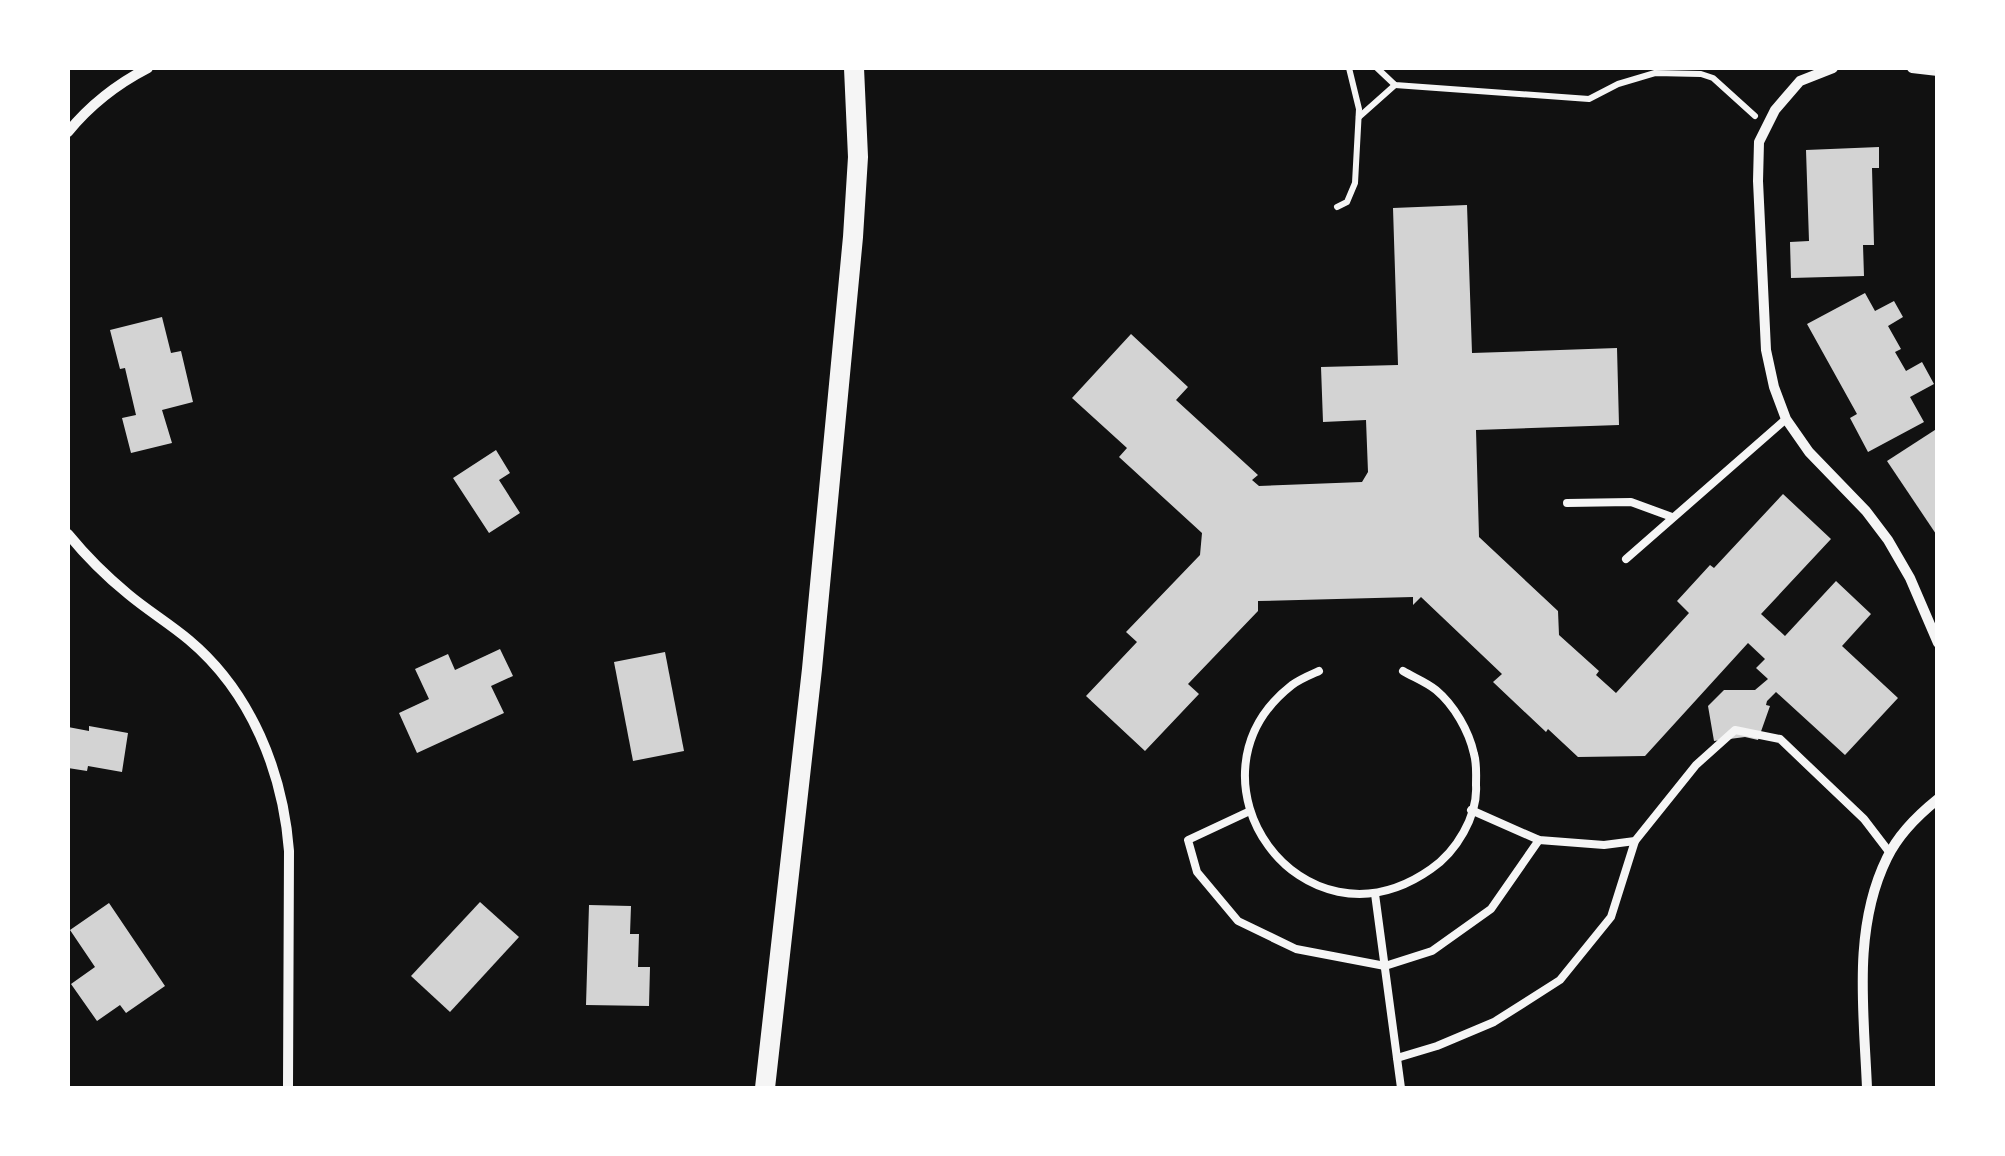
<svg xmlns="http://www.w3.org/2000/svg" width="2005" height="1156" viewBox="0 0 2005 1156" font-family="'DejaVu Sans',sans-serif">
	<style>
		.building { fill: #d3d3d3 }
		.lines { fill: none; stroke-linecap: round; stroke-linejoin: round }
		.path { stroke: #f5f5f5; stroke-width: 6 }
		.service { stroke: #f5f5f5; stroke-width: 8 }
		.minor { stroke: #f5f5f5; stroke-width: 10 }
		.secondary { stroke: #f5f5f5; stroke-width: 20 }
	</style>
	<rect width="100%" height="100%" fill="#111"/>
	<!-- building -->
	<g class="building">
		<path d="M1879,147V168H1872L1874,245H1863L1864,276L1791,278L1790,242L1809,241L1806,150Z"/>
		<path d="M1467,205L1472,353L1617,348L1619,425L1476,430L1479,537L1558,611L1559,635L1599,671L1596,675L1616,693L1689,613L1677,601L1710,565L1714,568L1783,494L1831,539L1761,614L1785,636L1836,581L1871,614L1842,646L1898,698L1845,755L1776,692L1767,701L1766,705L1770,706L1758,740L1745,737L1714,741L1708,706L1724,690H1755L1768,679L1756,668L1765,659L1748,643L1645,756L1578,757L1548,729L1546,732L1493,682L1502,674L1421,597L1413,605V597L1258,601V611L1188,684L1199,694L1145,751L1086,696L1137,642L1126,632L1200,555L1202,533L1119,457L1127,448L1072,398L1131,334L1188,387L1176,400L1258,475L1252,480L1259,486L1362,482L1368,472L1366,420L1323,422L1321,367L1398,365L1393,208Z"/>
		<path d="M1865,293L1875,311L1894,301L1903,317L1888,326L1901,349L1895,352L1906,371L1922,362L1934,384L1910,397L1924,422L1868,452L1850,418L1857,414L1807,324Z"/>
		<path d="M162,317L171,353L181,351L193,402L162,410L172,443L131,453L122,418L136,415L125,368L120,369L110,330Z"/>
		<path d="M1938,428V537L1887,461Z"/>
		<path d="M496,450L510,473L499,480L520,513L489,533L453,478Z"/>
		<path d="M500,649L513,676L491,686L504,713L417,753L399,713L429,699L415,669L448,654L455,670Z"/>
		<path d="M665,652L684,751L633,761L614,662Z"/>
		<path d="M89,726L128,733L122,772L88,766L87,771L68,768V727L89,731Z"/>
		<path d="M480,902L519,937L450,1012L411,976Z"/>
		<path d="M109,903L165,986L126,1013L120,1005L97,1021L71,984L95,967L70,930Z"/>
		<path d="M589,905L631,906L630,934H639L638,967H650L649,1006L586,1005Z"/>
	</g>
	<g class="lines">
		<!-- path -->
		<g class="path">
			<path d="M1377,68L1395,85L1589,99L1618,84L1655,73L1701,74L1713,78L1755,116"/>
			<path d="M1359,117L1395,85"/>
			<path d="M1337,207L1347,202L1355,183L1359,109L1349,68"/>
		</g>
		<!-- service -->
		<g class="service">
			<path d="M1567,503L1631,502L1672,517"/>
			<path d="M1626,559L1786,419"/>
			<path d="M1319,671C1310,675 1300,679 1292,685C1173,778 1302,960 1431,869C1456,852 1478,816 1476,785C1476,775 1477,764 1474,754C1469,731 1454,705 1436,690C1426,682 1413,677 1403,671"/>
			<path d="M1471,810L1539,840L1604,845L1635,841L1696,765L1735,730L1780,739L1864,819L1890,853"/>
			<path d="M1250,811L1188,840L1197,872L1238,921L1296,949L1385,966L1432,951L1491,909L1539,840"/>
			<path d="M1375,894L1401,1088"/>
			<path d="M1397,1058L1437,1046L1494,1022L1560,980L1611,917L1635,841"/>
		</g>
		<!-- minor -->
		<g class="minor">
			<path d="M1833,68L1800,81L1775,110L1759,142L1758,181L1766,350L1774,387L1786,419L1809,452L1866,511L1888,540L1910,578L1938,643"/>
			<path d="M1912,68L1938,71"/>
			<path d="M68,132C90,105 117,84 148,68"/>
			<path d="M68,534C86,556 106,576 128,594C147,610 170,624 189,640C251,692 283,772 289,851L288,1088"/>
			<path d="M1867,1088C1864,1013 1852,929 1887,858C1898,835 1918,815 1938,799"/>
		</g>
		<!-- secondary -->
		<path class="secondary" d="M765,1088L812,669L853,237L858,157L854,68"/>
	</g>
	<!-- border -->
	<rect width="2005" height="1156" fill="none" stroke="#ffffff" stroke-width="140"/>
</svg>
